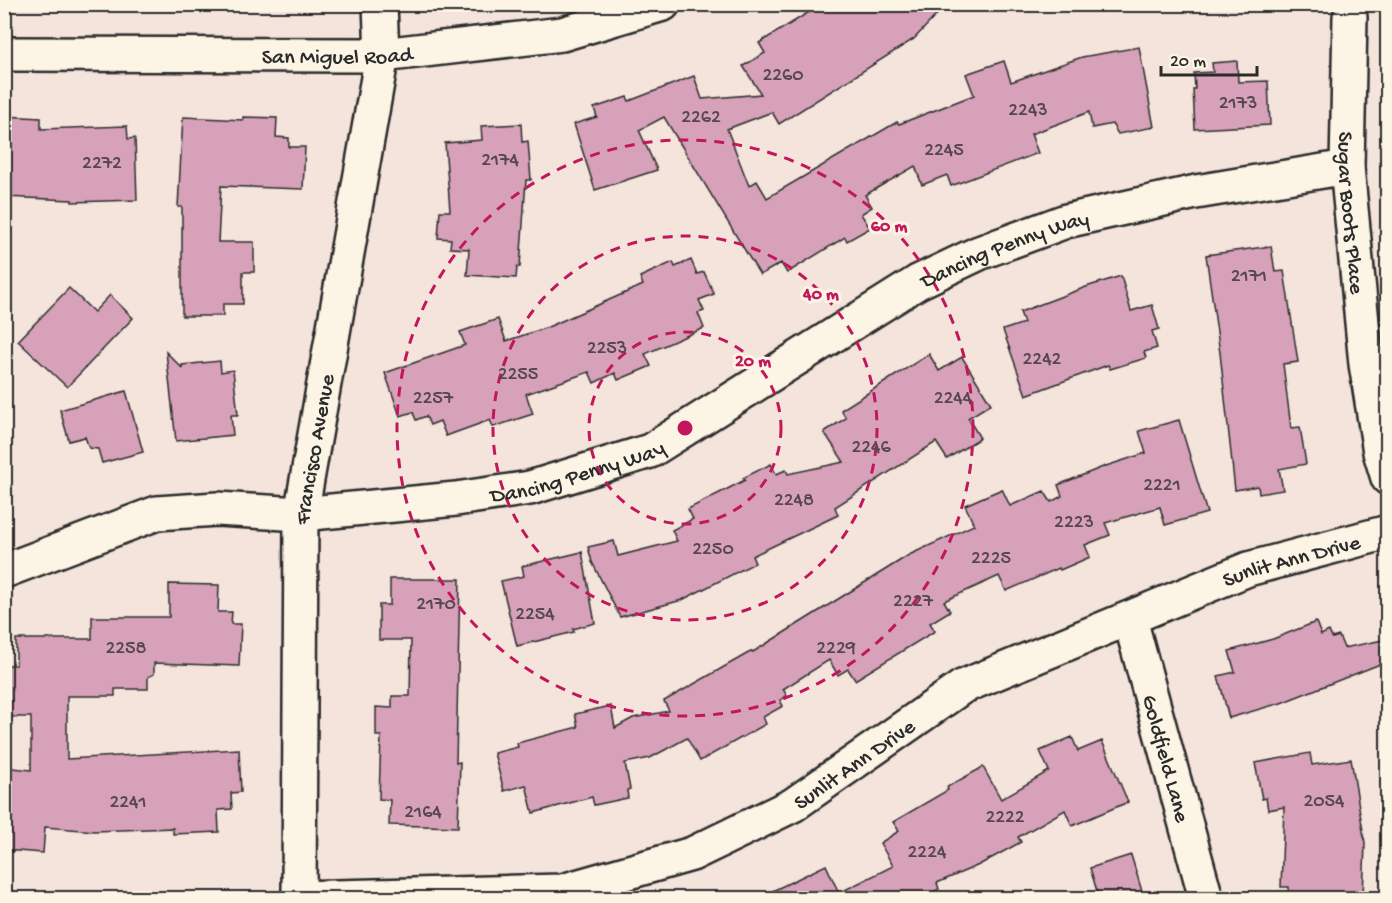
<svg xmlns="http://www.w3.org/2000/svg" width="1392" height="903" viewBox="0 0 1392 903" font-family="'Gochi Hand',sans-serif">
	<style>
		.building { fill: #d6a1b9; stroke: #2b2b2b; stroke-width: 1.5 }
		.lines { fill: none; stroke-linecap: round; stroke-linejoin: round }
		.minor-casing { stroke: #2b2b2b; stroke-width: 38 }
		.minor { stroke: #fcf5e5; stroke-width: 33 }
		.ring { fill: none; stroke: #c2185b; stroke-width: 3; stroke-dasharray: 10 8 }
		.labels { text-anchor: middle; stroke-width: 6; stroke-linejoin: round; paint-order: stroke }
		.number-label { font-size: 20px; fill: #56484e }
		.street-label { font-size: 22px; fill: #2b2b2b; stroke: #fcf5e5 }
		.centre { fill: #c2185b; stroke: #fcf5e5; stroke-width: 3 }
		.ring-label { font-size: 18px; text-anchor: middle; font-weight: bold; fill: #c2185b; stroke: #fcf5e5; stroke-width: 6; stroke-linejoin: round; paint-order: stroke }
	</style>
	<rect width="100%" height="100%" fill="#f4e4dc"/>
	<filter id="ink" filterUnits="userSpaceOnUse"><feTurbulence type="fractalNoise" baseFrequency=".0167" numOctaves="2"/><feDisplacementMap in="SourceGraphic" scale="12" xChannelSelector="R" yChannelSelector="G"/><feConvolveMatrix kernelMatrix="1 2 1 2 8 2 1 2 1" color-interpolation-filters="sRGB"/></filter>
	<g filter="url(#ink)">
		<!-- building -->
		<g class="building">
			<path d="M822,4H947L914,39L779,124L772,112L727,129L749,186L757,181L767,198L897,122L899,124L974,95L966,74L1004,61L1011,82L1082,57L1139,47L1154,127L1118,134L1112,124L1092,128L1089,112L1031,134L1038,153L951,186L947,175L922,185L915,166L865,195L872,207L861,214L870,228L847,241L845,237L787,273L781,263L760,275L664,117L639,130L657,170L595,190L574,124L597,117L594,108L627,97L629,101L694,76L702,99L761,94L743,66L765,53L759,43Z"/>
			<path d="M1237,61L1238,82L1268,81L1270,125L1195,129L1193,89H1195L1194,73L1213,72L1212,63Z"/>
			<path d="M4,116L41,118V129L127,126L128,139L135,138L137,200L72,202V200L4,197Z"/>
			<path d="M183,117L243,120V117L277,118L276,137L289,138V147H305L303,189L221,186L218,242H254V272H243V304H223V316H182V207H178Z"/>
			<path d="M521,124L522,142L528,141L531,180H526L520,267H517L516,278L467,275L469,249L450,248L451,239L438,238L440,211H450L445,143L482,140L481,126Z"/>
			<path d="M1271,246L1275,272L1284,271L1298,362L1283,364L1291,428L1300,427L1306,464L1279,469L1283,490L1259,494L1258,486L1235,490L1220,353L1206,255Z"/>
			<path d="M691,260L697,274L704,272L714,294L699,300L704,311L698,313L704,328L645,354L651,366L618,380L615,373L594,383L589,372L526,394L533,414L493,427L490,420L446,436L440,421L430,425L426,416L416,420L413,412L400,416L385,373L465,345L460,332L498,319L506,341L548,327L643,285L640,277L673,262L675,267Z"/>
			<path d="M1121,276L1131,311L1152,305L1159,329L1152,331L1157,348L1144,352L1146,358L1110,369L1108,365L1026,395L1003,330L1024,323L1020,312L1086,287Z"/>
			<path d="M69,288L94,312L110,295L133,318L67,387L18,341Z"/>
			<path d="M166,352L182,368V365L220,361L221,372L233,370L238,415H231L233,435L176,441Z"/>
			<path d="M929,354L939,371L962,357L991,404L968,418L980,438L947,459L936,442L835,507L838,515L752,556L755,563L682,600L620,617L592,562L588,547L614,541L618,556L677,541L672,530L693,519L688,509L745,480L743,478L771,464L776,474L786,470L788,474L844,462L824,432L846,418L841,410Z"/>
			<path d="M126,391L143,452L102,463L98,449L89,448L85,437L69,441L60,410Z"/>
			<path d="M1179,420L1207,513L1165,525L1160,507L1105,523L1110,535L1085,545L1090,557L1060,570L1059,568L1006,591L999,576L944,601L950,611L930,623L935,631L855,680L848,669L838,675L829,660L783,689L787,696L780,700L783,706L763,717L766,724L700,761L687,738L650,758L625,763L630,789L627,790L628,798L594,805L592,797L533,813L526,785L504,791L494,753L518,747L517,743L578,727L575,714L611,706L615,728L633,718L669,711L664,701L752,651L753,652L909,555L974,525L965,505L1002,489L1010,506L1044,491L1051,502L1062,496L1058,485L1103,467L1146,453L1139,431Z"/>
			<path d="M582,552L595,623L573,629L574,632L517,646L501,581L524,576L522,566Z"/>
			<path d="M390,579H460L456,763L460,762L458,827L389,825L390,800L379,799L381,736H376V707L392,708V696H410L411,640H379V605H390Z"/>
			<path d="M169,584L219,585L218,612H232L231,624H241L239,666L154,663V674L148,677V689H115V696H67V759L239,749L241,792L231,793L232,809L218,810L219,832L173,834V828L95,831L45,827L43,853L4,850V767L31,770V717H5V665H16V639H92V617H169Z"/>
			<path d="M1316,622L1321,635L1329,631L1332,638L1339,636L1344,648L1388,639V661L1281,703L1229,718L1218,676L1235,672L1229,651L1273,639Z"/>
			<path d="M1072,737L1078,751L1102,741L1128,802L1072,826L1065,810L1018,837L1021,842L979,865L937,883L939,889L922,898H758L826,865L839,893L893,866L880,843L899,831L893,822L948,790L947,787L983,767L1001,799L1049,771L1040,751Z"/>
			<path d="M1310,753L1312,765L1351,759L1365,843L1363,898H1289V887H1281L1284,807L1268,810L1266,798L1262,799L1255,763Z"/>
			<path d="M1131,855L1144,898H1099L1090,868Z"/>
		</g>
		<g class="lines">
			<defs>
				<g id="minor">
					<path id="s1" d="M1350,17L1347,167L1366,364L1380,452L1388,478"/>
					<path id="s2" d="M4,54L382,55L562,34L663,4"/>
					<path id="s3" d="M4,571L157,513L217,509L301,514L456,499L530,488L650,451L918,282L979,253L1066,221L1196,192L1347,167"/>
					<path id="s4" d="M1130,619L1206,898"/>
					<path id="s5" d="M297,898L562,891L692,854L793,805L962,687L1248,569L1388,532"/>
					<path id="s6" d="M299,898L301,514L382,55L380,4"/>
				</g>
			</defs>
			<!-- minor casing -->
			<use href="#minor" class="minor-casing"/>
			<!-- minor -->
			<use href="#minor" class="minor"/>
		</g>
	</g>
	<!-- distance rings -->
	<g class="ring">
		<circle cx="685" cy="428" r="96"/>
		<circle cx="685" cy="428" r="192"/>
		<circle cx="685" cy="428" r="288"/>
	</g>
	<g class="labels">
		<!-- number labels -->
		<g class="number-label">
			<text x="783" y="80">2260</text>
			<text x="1238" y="108">2173</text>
			<text x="1028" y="115">2243</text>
			<text x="701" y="122">2262</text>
			<text x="944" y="155">2245</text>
			<text x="500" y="165">2174</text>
			<text x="102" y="168">2272</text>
			<text x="1249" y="281">2171</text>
			<text x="607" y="353">2253</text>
			<text x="1042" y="364">2242</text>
			<text x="518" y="379">2255</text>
			<text x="433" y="403">2257</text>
			<text x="953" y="403">2244</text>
			<text x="871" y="452">2246</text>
			<text x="1162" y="490">2221</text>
			<text x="794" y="505">2248</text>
			<text x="1074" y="527">2223</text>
			<text x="713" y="554">2250</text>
			<text x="991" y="563">2225</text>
			<text x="913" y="606">2227</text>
			<text x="436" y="609">2170</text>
			<text x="535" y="619">2254</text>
			<text x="126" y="653">2258</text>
			<text x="836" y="653">2229</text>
			<text x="1324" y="806">2054</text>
			<text x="128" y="807">2241</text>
			<text x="423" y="817">2164</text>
			<text x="1005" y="822">2222</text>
			<text x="927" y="857">2224</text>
		</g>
		<!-- street labels -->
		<g class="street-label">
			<text dy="8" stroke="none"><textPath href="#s2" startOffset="333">San Miguel Road</textPath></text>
			<text dy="8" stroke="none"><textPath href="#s1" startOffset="196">Sugar Boots Place</textPath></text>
			<text dy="8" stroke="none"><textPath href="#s3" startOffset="1074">Dancing Penny Way</textPath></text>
			<text dy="8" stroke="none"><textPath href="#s6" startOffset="450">Francisco Avenue</textPath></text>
			<text dy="8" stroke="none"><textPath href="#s3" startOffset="588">Dancing Penny Way</textPath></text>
			<text dy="8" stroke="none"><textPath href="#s5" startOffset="1072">Sunlit Ann Drive</textPath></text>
			<text dy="8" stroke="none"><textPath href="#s4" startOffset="144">Goldfield Lane</textPath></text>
			<text dy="8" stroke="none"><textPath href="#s5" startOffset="586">Sunlit Ann Drive</textPath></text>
		</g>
	</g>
	<circle cx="685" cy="428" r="9" class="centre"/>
	<g class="ring-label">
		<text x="889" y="231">60 m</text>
		<text x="821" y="299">40 m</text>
		<text x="753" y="366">20 m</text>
	</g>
	<!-- margin -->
	<rect width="1392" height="903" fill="none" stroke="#fcf5e5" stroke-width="24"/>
	<rect x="12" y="12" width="1368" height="879" fill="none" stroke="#2b2b2b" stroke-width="2" filter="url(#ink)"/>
	<!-- scale -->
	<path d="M1161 66v9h96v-9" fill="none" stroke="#2b2b2b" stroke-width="3"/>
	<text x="1170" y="66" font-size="18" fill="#2b2b2b" stroke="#fcf5e5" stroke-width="4.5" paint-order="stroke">20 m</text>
</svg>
